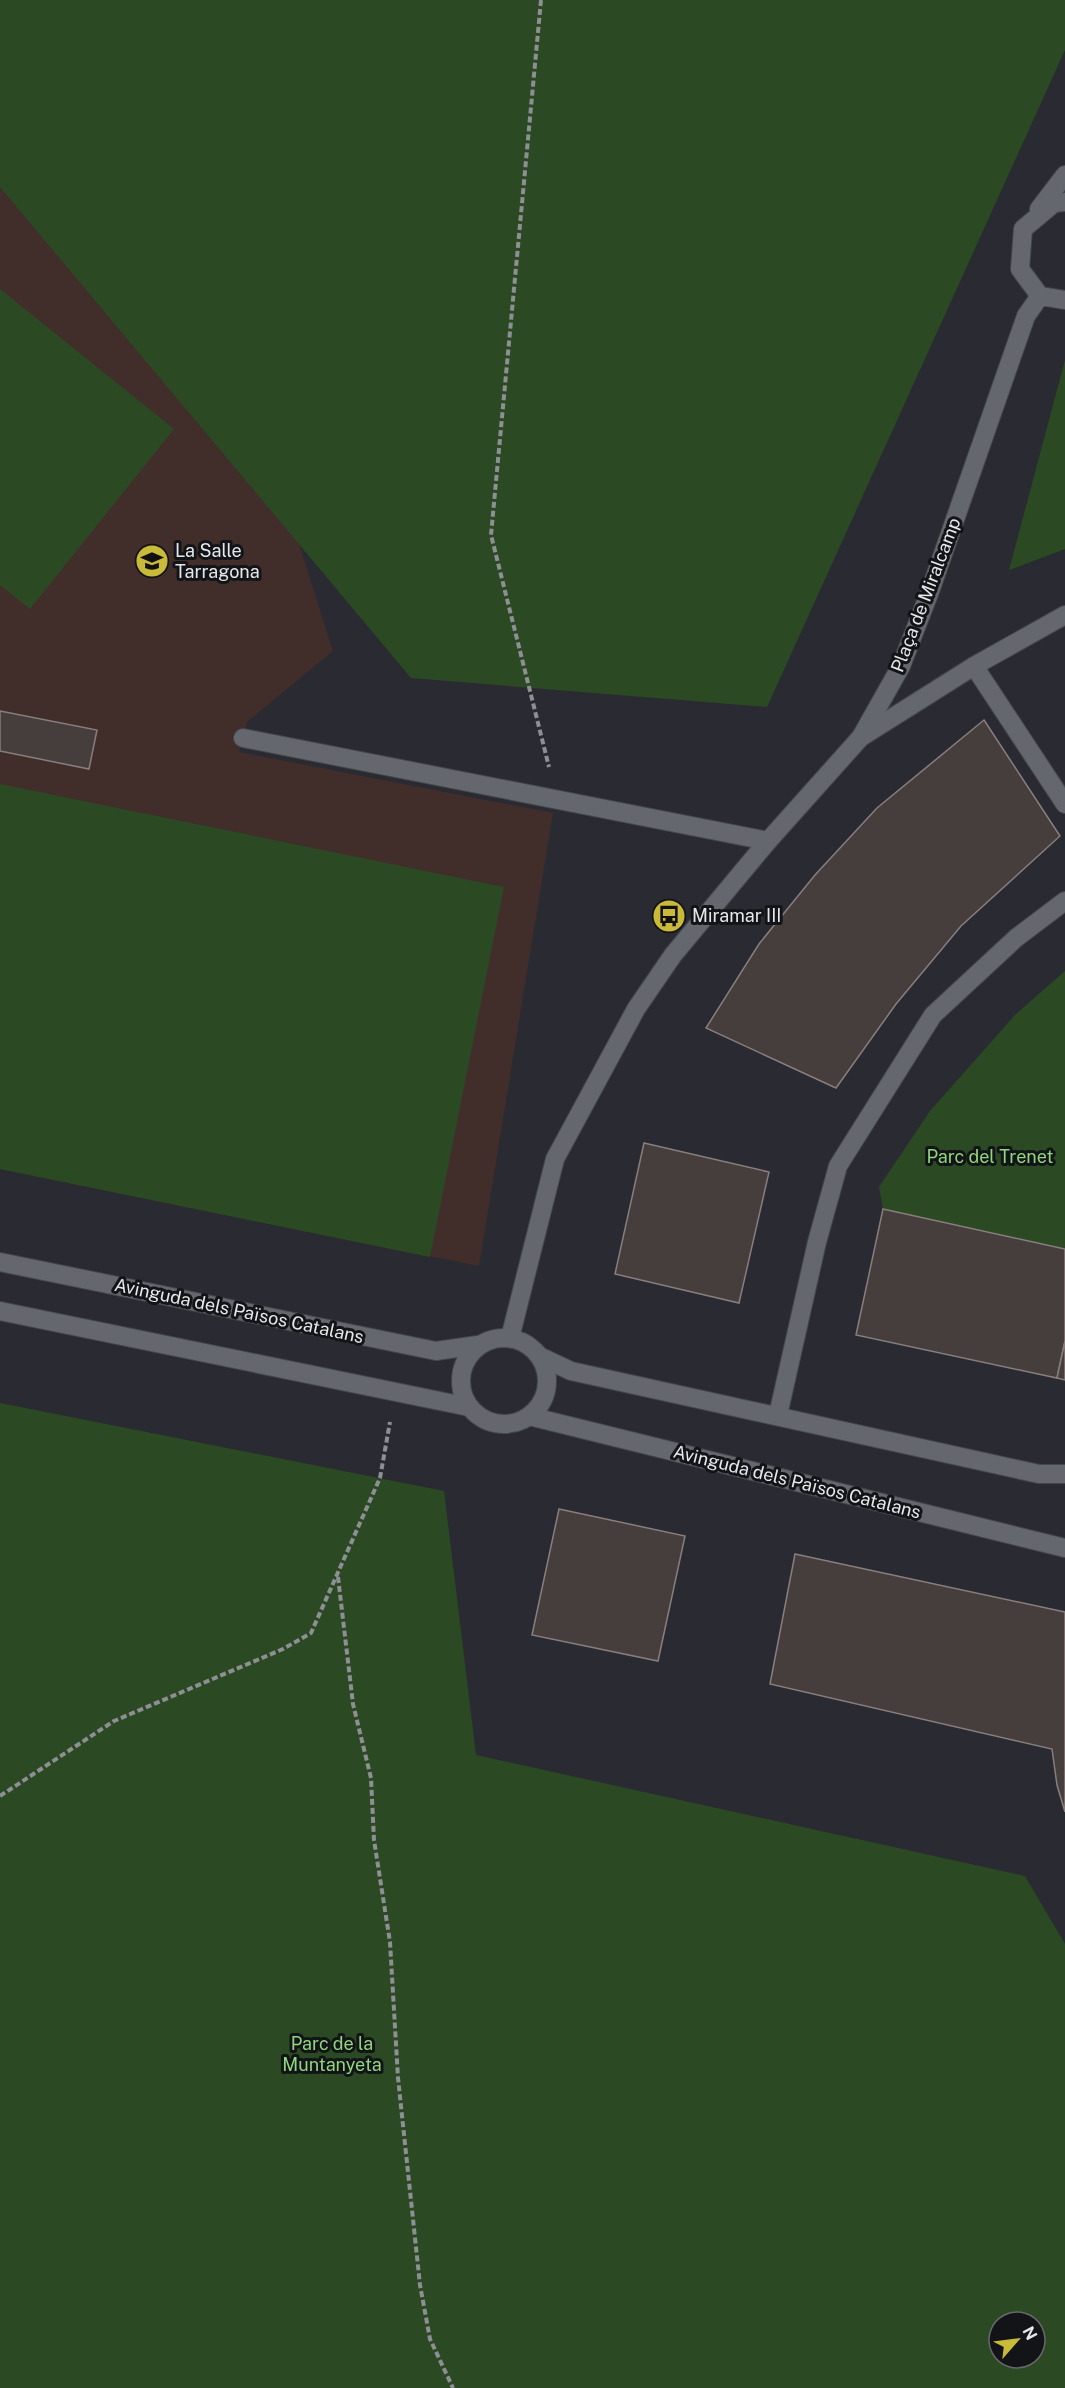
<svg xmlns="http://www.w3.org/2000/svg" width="1065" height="2388" viewBox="0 0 1065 2388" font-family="'Public Sans',sans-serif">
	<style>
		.education { fill: #412e2a }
		.green { fill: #2b4a23; fill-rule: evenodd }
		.building { fill: #463d3d; stroke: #887e7d; stroke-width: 1.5 }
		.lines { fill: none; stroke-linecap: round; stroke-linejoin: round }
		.lane-casing { stroke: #45474b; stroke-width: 20 }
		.street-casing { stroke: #45474b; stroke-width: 20 }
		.path { stroke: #8e8f94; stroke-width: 4; stroke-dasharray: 6 3; stroke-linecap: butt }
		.lane { stroke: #65676e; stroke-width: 18 }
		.street { stroke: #65676e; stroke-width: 18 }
		.labels { text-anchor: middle; stroke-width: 6; stroke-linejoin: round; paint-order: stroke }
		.poi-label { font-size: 18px; fill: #e6e7eb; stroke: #131417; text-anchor: start }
		.street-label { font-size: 18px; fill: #e6e7eb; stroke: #131417 }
		.park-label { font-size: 18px; fill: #90d67e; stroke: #131417 }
	</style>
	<rect width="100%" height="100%" fill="#2a2b32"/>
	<!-- education -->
	<path class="education" d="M0,0L276,471L333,651L247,722L239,752L553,813L479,1266L0,1169Z"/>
	<!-- green -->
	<g class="green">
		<path d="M0,0H1065V50L767,707L411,678L0,187Z"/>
		<path d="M0,289L174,429L30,609L0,585Z"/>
		<path d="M1065,360V549L1009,570Z"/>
		<path d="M0,784L504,887L430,1257L0,1169Z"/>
		<path d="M1065,971V1249L883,1209L879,1187L930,1111L1015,1015Z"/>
		<path d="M0,1403L444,1491L476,1755L1025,1876L1065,1944V2388H0ZM999,2322H1035V2358H999Z"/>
	</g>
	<!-- building -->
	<g class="building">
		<path d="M0,711L97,730L89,769L0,751Z"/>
		<path d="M984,720L1060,836L961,926L896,1004L836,1088L706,1028L759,944L815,875L877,808Z"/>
		<path d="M644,1143L769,1172L739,1303L615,1274Z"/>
		<path d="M883,1209L1065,1249V1341L1057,1378L856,1335Z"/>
		<path d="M1065,1341V1380L1057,1378Z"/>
		<path d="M559,1509L685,1536L658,1661L532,1635Z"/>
		<path d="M795,1554L1065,1612V1812L1057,1785L1052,1749L770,1684Z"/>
	</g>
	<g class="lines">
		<defs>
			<path id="lane" d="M243,738L768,841"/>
			<g id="street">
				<path d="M1065,202L1054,203L1023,229L1020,269L1040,296L1065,300"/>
				<path d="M1039,209L1065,175"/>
				<path d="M974,666L1065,804"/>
				<path d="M863,736L974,666L1065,615"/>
				<path d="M0,1262L436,1351L478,1345"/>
				<path d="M0,1311L469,1407"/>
				<circle cx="504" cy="1381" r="43"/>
				<path d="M510,1338L555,1159L636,1009L673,955L768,841L861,737L901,666L929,594L1026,316L1040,296"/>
				<path d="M539,1356L571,1371L1039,1474H1065"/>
				<path d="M778,1415L817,1242L838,1166L933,1015L1016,938L1065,901"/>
				<path d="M529,1416L1065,1548"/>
			</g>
		</defs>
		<!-- lane casing -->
		<use href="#lane" class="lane-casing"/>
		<!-- street casing -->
		<use href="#street" class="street-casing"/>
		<!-- path -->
		<g class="path">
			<path d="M541,0L491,535L549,767"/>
			<path d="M338,1577L353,1704L371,1778L374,1840L390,1942L398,2078L420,2285L430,2339L453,2388"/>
			<path d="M0,1796L114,1721L283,1649L311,1633L380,1478L390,1422"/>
		</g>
		<!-- lane -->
		<use href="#lane" class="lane"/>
		<!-- street -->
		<use href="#street" class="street"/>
	</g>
	<!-- icons -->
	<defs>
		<symbol id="school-disc" viewBox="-11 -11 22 22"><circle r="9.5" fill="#caba3a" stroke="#131417"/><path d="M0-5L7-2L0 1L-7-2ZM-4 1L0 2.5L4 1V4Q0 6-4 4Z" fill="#111"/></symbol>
		<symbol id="bus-disc" viewBox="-11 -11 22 22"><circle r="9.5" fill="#caba3a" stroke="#131417"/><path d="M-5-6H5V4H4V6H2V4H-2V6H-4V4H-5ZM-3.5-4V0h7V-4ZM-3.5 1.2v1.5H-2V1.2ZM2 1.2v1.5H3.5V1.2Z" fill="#111"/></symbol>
	</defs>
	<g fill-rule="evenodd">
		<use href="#school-disc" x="133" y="542" width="38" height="38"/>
		<use href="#bus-disc" x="650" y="897" width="38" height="38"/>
	</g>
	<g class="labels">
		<!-- poi labels -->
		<g class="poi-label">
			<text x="175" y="557">La Salle<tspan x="175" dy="21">Tarragona</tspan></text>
			<text x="692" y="922">Miramar III</text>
		</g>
		<!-- street labels -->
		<g class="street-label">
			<text transform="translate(926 595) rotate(-69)" y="6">Plaça de Miralcamp</text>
			<text transform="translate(239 1311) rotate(12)" y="6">Avinguda dels Països Catalans</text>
			<text transform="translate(797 1482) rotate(14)" y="6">Avinguda dels Països Catalans</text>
		</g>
		<!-- park labels -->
		<g class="park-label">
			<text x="990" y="1163">Parc del Trenet</text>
			<text x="332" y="2050">Parc de la<tspan x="332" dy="21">Muntanyeta</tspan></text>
		</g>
	</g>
	<!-- north arrow -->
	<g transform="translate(1017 2340) rotate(62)"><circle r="28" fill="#131417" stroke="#67686c" stroke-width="1.5"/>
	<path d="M0-4.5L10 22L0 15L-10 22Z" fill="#caba3a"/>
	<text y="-9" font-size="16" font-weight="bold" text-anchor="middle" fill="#e6e7eb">N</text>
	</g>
</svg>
